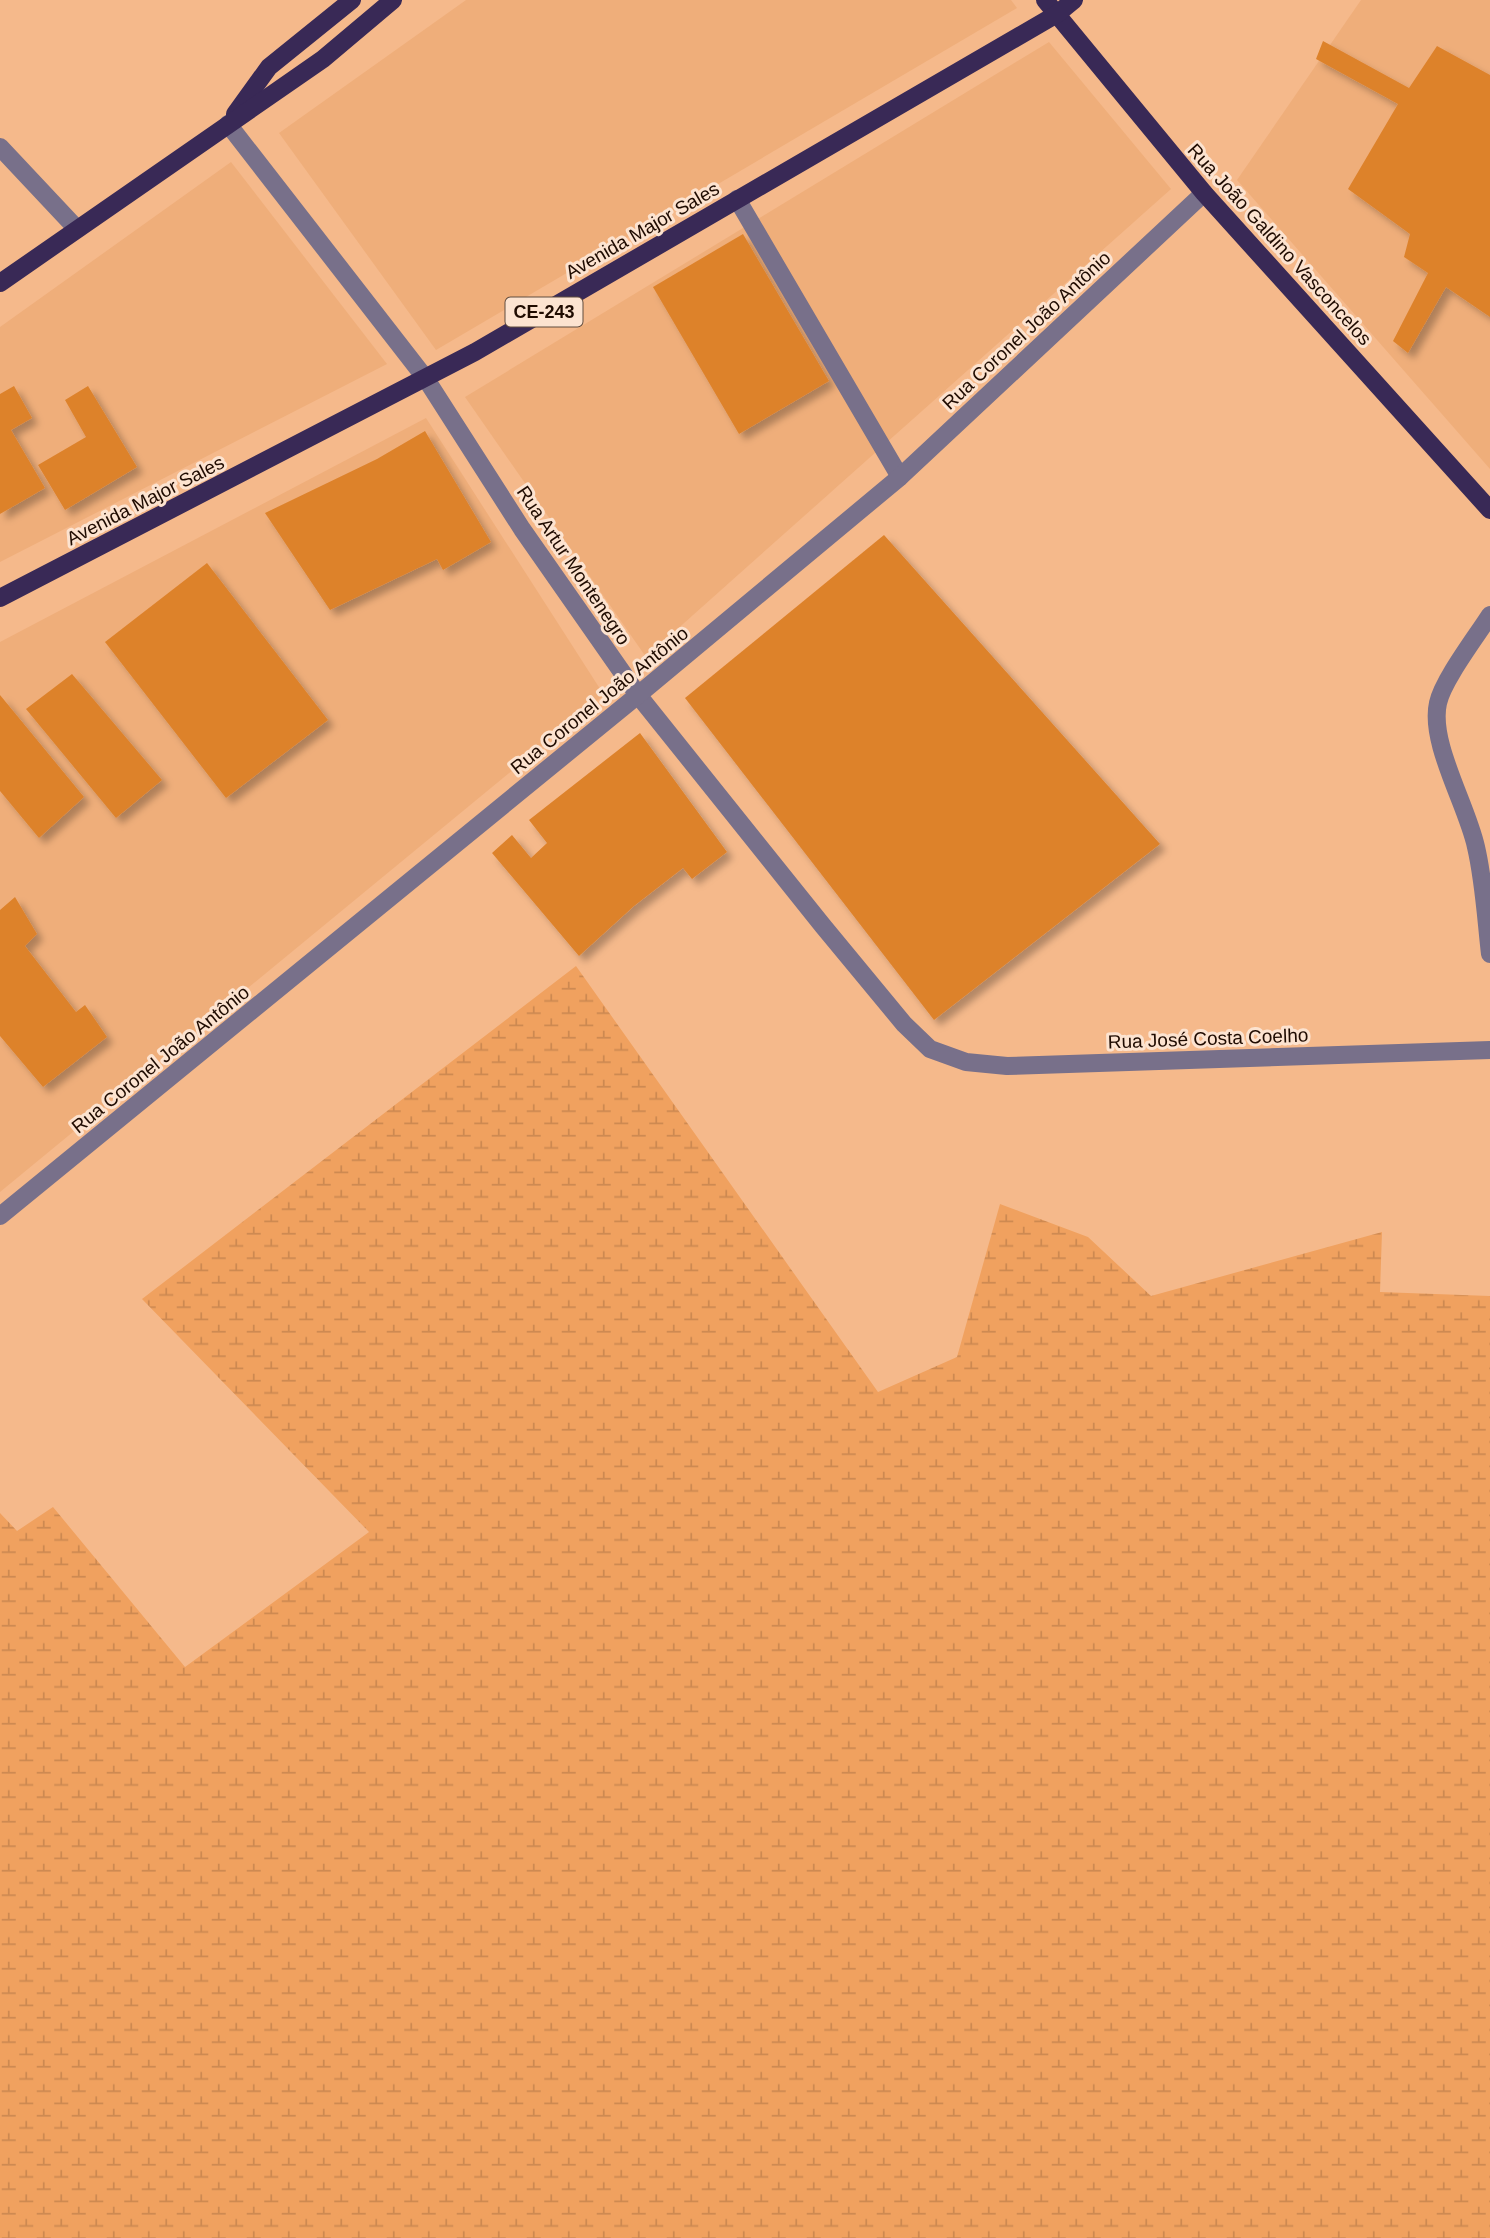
<svg xmlns="http://www.w3.org/2000/svg" width="1490" height="2238" viewBox="0 0 1490 2238" font-family="Helvetica,sans-serif">
	<style>
		.built { fill: #efae7a }
		.wetland { fill: url(#wetland-marsh) }
		.building { fill: #dd822c; filter: url(#shadow) }
		.lines { fill: none; stroke-linecap: round; stroke-linejoin: round }
		.minor { stroke: #78708a; stroke-width: 18 }
		.major { stroke: #392956; stroke-width: 18 }
		.labels { text-anchor: middle; stroke-width: 6; stroke-linejoin: round; paint-order: stroke }
		.shield { fill: #fce3d0; stroke: #614c3e; stroke-width: 2 }
		.shield-label { font-size: 18px; font-weight: bold; fill: #1f0b00 }
		.street-label { font-size: 19px; fill: #1f0b00; stroke: #fce3d0 }
	</style>
	<defs>
		<pattern id="wetland-marsh" width="20" height="14" patternUnits="userSpaceOnUse" patternTransform="scale(1.75)"><rect width="20" height="14" fill="#f0a15f"/><path d="M1 5h8M5 5V1M11 12h8M15 12V8" fill="none" stroke="#cd8951"/></pattern>
		<filter id="shadow"><feDropShadow dx="6" dy="6" stdDeviation="3.5" flood-color="#0004"/></filter>
	</defs>
	<rect width="100%" height="100%" fill="#f5b98b"/>
	<!-- built -->
	<g class="built">
		<path d="M466,0H1011L1017,8L436,350L279,133Z"/>
		<path d="M1361,0H1490V469L1237,180Z"/>
		<path d="M1049,42L1171,189L646,657L465,397Z"/>
		<path d="M231,162L387,364L0,562V327Z"/>
		<path d="M426,418L604,695L0,1192V642Z"/>
	</g>
	<!-- wetland -->
	<path class="wetland" d="M576,966L878,1392L957,1357L1000,1204L1088,1237L1151,1296L1382,1232L1380,1292L1490,1296V2238H0V1513L17,1531L53,1507L185,1667L369,1532L142,1299Z"/>
	<!-- building -->
	<g class="building">
		<path d="M1323,41L1409,88L1437,46L1490,75V317L1446,287L1408,353L1393,341L1428,273L1404,257L1410,234L1348,189L1398,104L1316,59Z"/>
		<path d="M743,234L829,381L739,434L653,287Z"/>
		<path d="M14,386L32,418L11,430L45,488L0,514V394Z"/>
		<path d="M88,386L137,467L65,510L38,465L86,437L65,400Z"/>
		<path d="M425,431L491,542L443,570L437,559L330,610L265,513L377,459Z"/>
		<path d="M884,535L1160,844L934,1020L685,698Z"/>
		<path d="M207,563L328,720L226,798L105,642Z"/>
		<path d="M72,674L162,780L116,818L26,709Z"/>
		<path d="M0,695L84,797L39,838L0,791Z"/>
		<path d="M640,733L727,852L692,879L683,868L634,906L579,956L492,853L512,835L531,858L547,843L529,820Z"/>
		<path d="M15,897L37,934L25,946L76,1012L85,1005L107,1037L43,1087L0,1036V910Z"/>
	</g>
	<g class="lines">
		<!-- minor -->
		<g class="minor">
			<path d="M228,124L426,379L522,529L638,695L823,926L904,1024L930,1049L966,1062L1007,1066L1490,1050"/>
			<path d="M0,147L77,229"/>
			<path d="M737,199L900,477"/>
			<path d="M1490,615C1476,637 1443,680 1438,703C1429,743 1467,805 1476,847C1484,881 1486,919 1490,954"/>
			<path d="M0,1216L638,695L900,477L1204,193"/>
		</g>
		<!-- major -->
		<g class="major">
			<path d="M1045,0L1204,193L1490,510"/>
			<path d="M235,114L269,67L352,0"/>
			<path d="M0,283L323,59L393,0"/>
			<path d="M0,598L475,352L1057,14L1074,0"/>
		</g>
	</g>
	<g class="labels">
		<!-- shield labels -->
		<rect class="shield" x="505.5" y="297.5" width="77" height="29" rx="5"/>
		<g class="shield-label">
			<text x="544" y="318">CE-243</text>
		</g>
		<!-- street labels -->
		<g class="street-label">
			<text transform="translate(642 230) rotate(-30)" y="7">Avenida Major Sales</text>
			<text transform="translate(1280 244) rotate(48)" y="7">Rua João Galdino Vasconcelos</text>
			<text transform="translate(1026 330) rotate(-43)" y="7">Rua Coronel João Antônio</text>
			<text transform="translate(145 500) rotate(-27)" y="7">Avenida Major Sales</text>
			<text transform="translate(574 565) rotate(56)" y="7">Rua Artur Montenegro</text>
			<text transform="translate(599 700) rotate(-39)" y="7">Rua Coronel João Antônio</text>
			<text transform="translate(1208 1038) rotate(-2)" y="7">Rua José Costa Coelho</text>
			<text transform="translate(160 1059) rotate(-39)" y="7">Rua Coronel João Antônio</text>
		</g>
	</g>
</svg>
